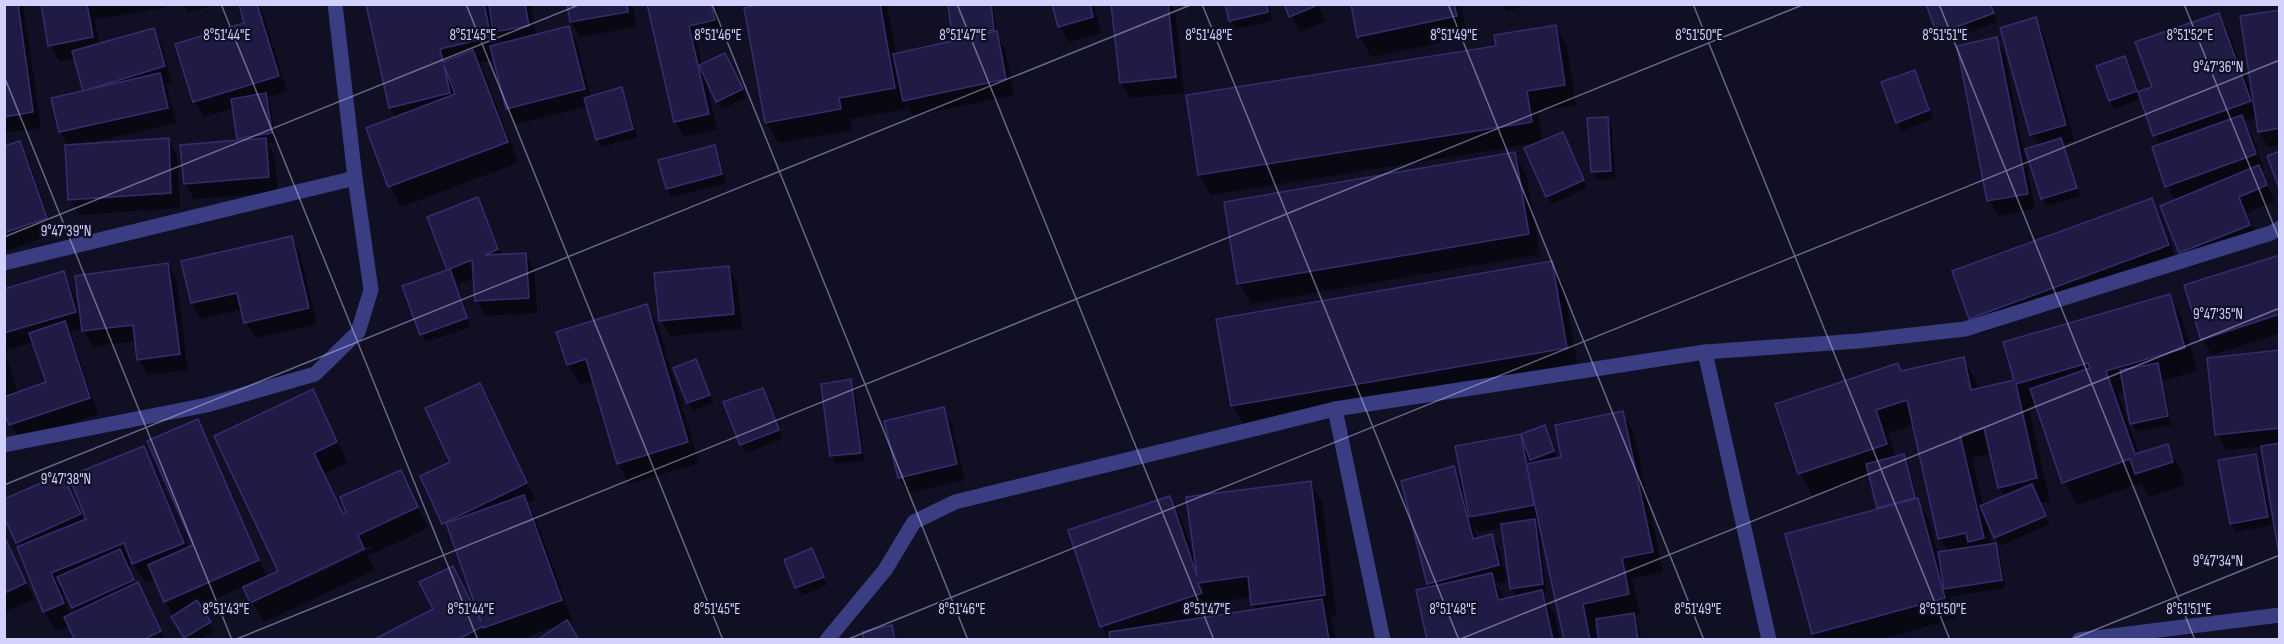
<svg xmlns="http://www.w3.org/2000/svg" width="2284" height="644" viewBox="0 0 2284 644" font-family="'Sofia Sans Condensed',sans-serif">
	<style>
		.shadow { fill: #0007; fill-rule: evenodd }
		.building { fill: #201b45; stroke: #352d70; stroke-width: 1.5 }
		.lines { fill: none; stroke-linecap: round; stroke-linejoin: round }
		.minor { stroke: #3a3d82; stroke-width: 15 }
		.ticks { fill: none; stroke: #d3d2fe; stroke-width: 1.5; stroke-opacity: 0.45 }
		.ticks-label { font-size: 15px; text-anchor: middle; fill: #d3d2fe; stroke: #100f24; stroke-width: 4.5; stroke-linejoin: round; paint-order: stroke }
	</style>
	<rect width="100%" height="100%" fill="#100f24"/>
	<!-- shadow -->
	<g class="shadow">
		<path d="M4,4H23L41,128L4,133Z"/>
		<path d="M43,4H162L163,8L95,19L99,45L153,30L162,46L172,82L165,84L168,90L176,123L89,143V145L168,139L177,155L180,208L79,215L70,199L69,146L60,132L53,99L84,92L75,58L59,61L50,45Z"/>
		<path d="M183,4H221L187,12Z"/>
		<path d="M240,4H259L261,8L287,91L266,98L270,103L276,142L267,143L274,155L278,193L194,199L185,184L240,141L234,108L204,117L195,101L246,24Z"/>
		<path d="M367,4H531L536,36L568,28L577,43L591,98L621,89L626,97L637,137L602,147L597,139L588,106L517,124L507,109L495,59L479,63L484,72L518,163L401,207L390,186L368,128L396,118L390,107ZM497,36H498L502,45H499Z"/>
		<path d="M568,4H633L636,27L580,37L571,22Z"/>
		<path d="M649,4H716L723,36L697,41L702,65L729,63L746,98L722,109L706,80L717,129L684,137L675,121Z"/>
		<path d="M769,4H887L896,54L957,41L953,36L949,4H993L998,37L1005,49L1014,95L913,116L905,102L906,109L850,119L852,130L778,143L767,122Z"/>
		<path d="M1054,4H1094L1101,33L1069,42L1060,26Z"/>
		<path d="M1113,4H1171L1175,11L1184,93L1130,98L1121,82Z"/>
		<path d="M1227,4H1268L1272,21L1235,29L1231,20Z"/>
		<path d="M1285,4H1325L1319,7L1326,21L1300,32Z"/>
		<path d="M1352,4H1461L1468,37L1371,57L1359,36Z"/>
		<path d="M1502,4H1528L1507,12Z"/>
		<path d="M1928,4H1990L1997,22L1943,42Z"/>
		<path d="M2280,11V145L2268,147L2259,131L2257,117L2244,122L2251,132L2264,170L2261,172L2275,201L2247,213L2258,241L2189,268L2180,253L2162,207L2175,201L2167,186L2161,145L2155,135L2142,98L2115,109L2110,100L2124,58L2138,93L2154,88L2219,15L2228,30L2255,102Z"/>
		<path d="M2035,19L2044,35L2074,140L2062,144L2080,196L2047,206L2042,198L2039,146L2032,134Z"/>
		<path d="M1555,27L1567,47L1576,105L1538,111L1542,142H1567L1587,188L1552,204L1547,196L1537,143L1211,195L1199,175L1498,47Z"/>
		<path d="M1996,39L2005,55L2035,209L1998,216L1989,200Z"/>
		<path d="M1914,72L1933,119L1902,131L1897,122Z"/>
		<path d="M1607,119L1612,127L1615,179L1597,180L1592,172Z"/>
		<path d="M19,143L28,158L54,234L4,252V148Z"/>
		<path d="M714,147L719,155L726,183L672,197L667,188Z"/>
		<path d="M1514,154L1526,174L1540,254L1251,304L1239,283Z"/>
		<path d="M477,199L486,215L502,255L525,254L534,270L537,313L485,316L476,300L475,278L457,285L470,327L426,342L421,334L449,271L429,218Z"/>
		<path d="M2151,199L2160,215L2177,261L1980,334L1971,318Z"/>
		<path d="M291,237L300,253L317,324L255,338L246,322L243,309L201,319L192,303L183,262Z"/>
		<path d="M2280,257V333L2212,355L2203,339Z"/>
		<path d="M1551,263L1563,283L1578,368L1244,426L1232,405Z"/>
		<path d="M168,265L177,281L188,370L148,375L139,359L137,341L92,347L83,328L70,332L98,414L20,440L11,424L4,406V290L63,273L72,288L79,312ZM34,342L48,383L18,394L5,351Z"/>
		<path d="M728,267L737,283L742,329L670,336L661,320Z"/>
		<path d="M2169,296L2182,318L2197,371L2163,381L2172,425L2136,431L2132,423L2126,392L2118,394L2139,454L2167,446L2180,469L2185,485L2149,497L2141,483L2077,505L2064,482L2037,405L2028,407L2050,501L2040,503L2049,524L2000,546L1989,523L1987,524L1992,545H1995L2000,553L2005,588L1950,597L1956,618L1878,640H1816L1813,634L1879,510L1870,477L1813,496L1800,473L1898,365L1902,373L1963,358L1976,381L1978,390L2016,381ZM1914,425L1940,538L1948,552L1938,553L1929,520L1917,500L1908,464L1903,456L1896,458L1888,433ZM1991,453L1999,487L2005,497L1983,506L1972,458Z"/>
		<path d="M646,306L658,326L699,463L630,484L618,464L594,381L580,385L568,364Z"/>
		<path d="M2280,351V550L2263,446L2226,450L2217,434Z"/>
		<path d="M696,361L713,403L693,411L688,402Z"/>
		<path d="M850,381L855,389L864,461L836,464L832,456L823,385Z"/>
		<path d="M312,391L348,463L324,474L344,516L400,472L428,528L368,556L375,570L264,622L244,586L199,606L214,631L200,640H186L173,617L156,579L145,583L134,564L127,567L135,585L137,584L146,600L165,640H76L70,626L56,631L44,611L21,547L4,513L62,476L84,521L88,519L143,448L155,468L188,548L195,546L197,421L206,437L267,577L280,572ZM370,545L372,548L285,588V585ZM66,592L76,613L71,616L62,594Z"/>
		<path d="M767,398L782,439L746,453L741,444Z"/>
		<path d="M488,400L535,500L527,503L535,517L572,620L518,640H376L435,609L452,568L478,615L480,614L453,539L422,477L452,463Z"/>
		<path d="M943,409L952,424L965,480L908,493L899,477Z"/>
		<path d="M1622,413L1634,433L1663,572L1632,578L1640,614L1634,616L1638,623L1641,640H1601L1598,623L1594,624L1597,640H1565L1540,521L1535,522L1539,529L1547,592L1542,593L1555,615L1560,640H1428L1432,588L1429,583L1453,468L1463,485L1520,436L1525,445L1544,427L1557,459L1563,458ZM1541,502L1542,505L1473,518V515ZM1473,523L1479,532L1503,528L1511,588L1516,597L1505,600L1496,584L1507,581L1500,551L1491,535L1477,539Z"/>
		<path d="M2256,455L2260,464L2272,525L2236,532L2231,524Z"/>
		<path d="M1310,482L1322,502L1336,615L1330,616L1336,640H1109L1102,626L1170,498L1181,518L1193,553ZM1252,597L1256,611L1200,620L1199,618L1213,613L1209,603Z"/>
		<path d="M4,535L34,599L4,612Z"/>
		<path d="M812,550L827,585L801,596L785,561Z"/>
		<path d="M891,626L899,640H865Z"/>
	</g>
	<!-- building -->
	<g class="building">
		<path d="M4,4H18L33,112L4,117Z"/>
		<path d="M41,4H87L93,37L48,46Z"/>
		<path d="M239,4H257L279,76L193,102L175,44L244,23Z"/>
		<path d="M366,4H484L491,37L440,49L443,62L473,50L508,142L388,187L366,128L455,94L444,65L450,93L389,108Z"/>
		<path d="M489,4H525L529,26L493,32Z"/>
		<path d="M567,4H627L628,12L570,22Z"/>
		<path d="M647,4H711L715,20L689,26L709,114L674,122Z"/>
		<path d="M761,4H880L895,88L839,98L841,109L765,123L744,8Z"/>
		<path d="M948,4H991L994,30L952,36Z"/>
		<path d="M1052,4H1090L1093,17L1058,27Z"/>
		<path d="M1111,4H1168L1176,77L1120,83Z"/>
		<path d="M1225,4H1266L1268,12L1229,21Z"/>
		<path d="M1284,4H1318V5L1289,17Z"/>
		<path d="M1351,4H1454L1457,16L1357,37Z"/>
		<path d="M1926,4H1990L1994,13L1937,34Z"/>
		<path d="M2280,10V128L2258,132L2240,16Z"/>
		<path d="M2219,13L2251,101L2153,136L2138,92L2152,87L2135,42Z"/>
		<path d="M2036,17L2066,125L2030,135L2000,28Z"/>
		<path d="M1556,25L1565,85L1527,91L1532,122L1198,175L1186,95L1496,46L1494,35Z"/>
		<path d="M569,26L585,89L506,109L490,46Z"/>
		<path d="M154,28L165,66L83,91L72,51Z"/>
		<path d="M997,31L1006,79L903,101L893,54Z"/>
		<path d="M1997,37L2028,194L1987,201L1957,46Z"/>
		<path d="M725,53L743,89L716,102L699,65Z"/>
		<path d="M2125,56L2137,91L2109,101L2096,66Z"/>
		<path d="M1915,70L1929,110L1896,123L1881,82Z"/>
		<path d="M160,73L168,108L59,132L51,98Z"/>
		<path d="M622,87L633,129L596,140L584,98Z"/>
		<path d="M266,93L272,133L237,139L231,99Z"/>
		<path d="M2242,115L2256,154L2165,187L2152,147Z"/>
		<path d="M1608,117L1611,171L1591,172L1587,118Z"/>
		<path d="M1563,132L1584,180L1546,197L1524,148Z"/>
		<path d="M169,138L171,193L68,200L65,145Z"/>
		<path d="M266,138L269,177L184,184L180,145Z"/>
		<path d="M2061,138L2077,188L2041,199L2025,149Z"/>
		<path d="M20,141L47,218L4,233V146Z"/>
		<path d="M715,145L722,174L666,189L658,160Z"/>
		<path d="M2280,151V191L2267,156Z"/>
		<path d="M1515,152L1529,234L1237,284L1224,202Z"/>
		<path d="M2259,165L2267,185L2239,197L2250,225L2179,253L2160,206Z"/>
		<path d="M478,197L498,249L485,255L526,253L529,298L475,301L472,260L447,270L427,217Z"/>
		<path d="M2152,198L2169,245L1969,319L1952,271Z"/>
		<path d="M292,236L309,308L244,323L237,293L191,303L181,261Z"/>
		<path d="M2280,255V314L2201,340L2184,285Z"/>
		<path d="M1552,261L1567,348L1231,406L1216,319Z"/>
		<path d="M168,263L180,354L137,360L133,325L82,331L75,276Z"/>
		<path d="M729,266L734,314L659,321L654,273Z"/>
		<path d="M450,269L467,318L420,335L402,286Z"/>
		<path d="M64,271L76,312L4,333V289Z"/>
		<path d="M2170,294L2185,348L2106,371L2135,454L2168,444L2173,462L2135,474L2130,459L2062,483L2030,389L2090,368L2088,363L2016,384L2037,478L1998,488L1984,428L1960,435L1984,538L1968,542L1966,533L1938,539L1907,400L1876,410L1887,444L1798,474L1775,404L1898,363L1901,371L1964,357L1971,390L2014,380L2003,342Z"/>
		<path d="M647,304L688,442L617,464L586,359L567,365L556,332Z"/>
		<path d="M65,321L90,398L9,425L4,411V397L46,382L29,333Z"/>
		<path d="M2280,350V428L2215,435L2207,358Z"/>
		<path d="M696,359L710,395L687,403L673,368Z"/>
		<path d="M2158,363L2168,416L2130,424L2120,370Z"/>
		<path d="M851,379L861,453L830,456L821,384Z"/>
		<path d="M480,383L527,483L442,524L420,476L450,462L425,408Z"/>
		<path d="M763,388L779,430L740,445L723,402Z"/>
		<path d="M313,389L337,442L314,453L343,514L346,512L340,497L401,470L418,507L358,535L364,549L250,603L243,587L278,571L214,436Z"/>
		<path d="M944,407L957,464L898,478L884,421Z"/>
		<path d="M1623,411L1653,552L1622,558L1629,594L1583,604L1590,640H1564L1526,464L1561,457L1555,425Z"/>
		<path d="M198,419L259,560L164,602L148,565L193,545L147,441Z"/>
		<path d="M1545,425L1554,451L1530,460L1521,434Z"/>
		<path d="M1521,434L1534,505L1469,517L1455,446Z"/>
		<path d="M2280,443V555H2279L2261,446Z"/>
		<path d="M144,446L184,543L132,564L124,543L51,573L64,603L43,612L17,547L86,519L69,476Z"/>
		<path d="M1904,454L1915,498L1877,508L1866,464Z"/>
		<path d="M2256,454L2268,517L2230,524L2218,460Z"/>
		<path d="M1454,466L1473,539L1492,534L1499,565L1427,584L1401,481Z"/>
		<path d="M62,474L81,514L16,543L4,517V499Z"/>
		<path d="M1311,481L1325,595L1251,605L1248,576L1198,583L1202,593L1100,627L1068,530L1170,496L1197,576L1186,497Z"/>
		<path d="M2032,484L2046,516L1994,538L1980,506Z"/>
		<path d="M524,495L562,600L483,628V626L457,640H373L433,609L419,582L453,566L481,622L446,523Z"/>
		<path d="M1918,498L1945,598L1812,634L1785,534Z"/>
		<path d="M1535,519L1543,584L1510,589L1501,524Z"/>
		<path d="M4,536L26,583L4,593Z"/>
		<path d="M1996,543L2002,580L1944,589L1938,552Z"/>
		<path d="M812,548L824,577L795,588L784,560Z"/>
		<path d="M120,549L134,580L72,608L57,577Z"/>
		<path d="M1492,573L1498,600L1542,590L1553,640H1427L1416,590Z"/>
		<path d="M138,582L161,631L143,640H75L64,617Z"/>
		<path d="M1322,599L1329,640H1110L1109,632Z"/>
		<path d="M197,600L211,622L184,638L171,617Z"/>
		<path d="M1634,613L1638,640H1599L1596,619Z"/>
		<path d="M567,620L579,640H537Z"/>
		<path d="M892,625L895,640H864L862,632Z"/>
	</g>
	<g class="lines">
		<!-- minor -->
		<g class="minor">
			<path d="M4,263L355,178"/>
			<path d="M1705,352L1769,640"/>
			<path d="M1335,409L1383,640"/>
			<path d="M4,445L207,405L315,374L358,332L371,290L355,178L335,4"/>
			<path d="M827,640L885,570L914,522L955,502L1335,409L1705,352L1859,341L1965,329L2271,233L2280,228"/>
			<path d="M2079,640L2280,615"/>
		</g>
	</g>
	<!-- ticks -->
	<path class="ticks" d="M221,4L478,640M466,4L723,640M712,4L968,640M957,4L1214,640M1202,4L1459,640M1448,4L1704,640M1693,4L1950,640M1939,4L2195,640M2184,4L2280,241M4,76L232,640M4,237L581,4M4,485L1193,4M234,640L1805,4M846,640L2280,60M1458,640L2280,308M2070,640L2280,555"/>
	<g class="ticks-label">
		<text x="227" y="40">8°51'44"E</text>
		<text x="473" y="40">8°51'45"E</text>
		<text x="718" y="40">8°51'46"E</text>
		<text x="963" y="40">8°51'47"E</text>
		<text x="1209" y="40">8°51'48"E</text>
		<text x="2190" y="40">8°51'52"E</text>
		<text x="1454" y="40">8°51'49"E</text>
		<text x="1699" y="40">8°51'50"E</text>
		<text x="1945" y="40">8°51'51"E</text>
		<text x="2218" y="72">9°47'36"N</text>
		<text x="66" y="236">9°47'39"N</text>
		<text x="2218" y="319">9°47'35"N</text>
		<text x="66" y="484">9°47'38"N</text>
		<text x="2218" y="566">9°47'34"N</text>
		<text x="226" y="614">8°51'43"E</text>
		<text x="471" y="614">8°51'44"E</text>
		<text x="717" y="614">8°51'45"E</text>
		<text x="962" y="614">8°51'46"E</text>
		<text x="1207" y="614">8°51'47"E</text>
		<text x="1453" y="614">8°51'48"E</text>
		<text x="1698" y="614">8°51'49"E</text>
		<text x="1943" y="614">8°51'50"E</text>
		<text x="2189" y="614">8°51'51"E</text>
	</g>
	<!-- border -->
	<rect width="2284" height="644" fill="none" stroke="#d3d2fe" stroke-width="12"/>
</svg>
